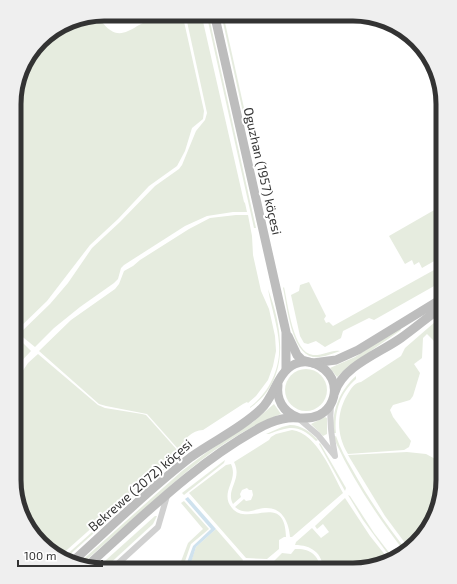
<svg xmlns="http://www.w3.org/2000/svg" width="457" height="584" viewBox="0 0 457 584" font-family="'Exo 2',sans-serif">
	<style>
		.green { fill: #e6ecdf }
		.water { fill: #cfe2ee }
		.lines { fill: none; stroke-linecap: round; stroke-linejoin: round }
		.street { stroke: #d0d0d0; stroke-width: 6 }
		.secondary { stroke: #bdbdbd; stroke-width: 9 }
		.labels { text-anchor: middle; stroke-width: 4; stroke-linejoin: round; paint-order: stroke }
		.street-label { font-size: 13px; fill: #333; stroke: #fff }
		.rim { fill: none; stroke: #333; stroke-width: 5 }
	</style>
	<rect width="100%" height="100%" fill="#fff"/>
	<!-- green -->
	<g class="green">
		<path d="M183,17L204,111L203,119L192,128L185,151L177,166L149,186L118,219L90,245L47,301L16,331L14,329L15,92L26,59L45,36L75,19H100C121,50 134,21 157,18C165,16 175,17 183,17Z"/>
		<path d="M186,17H202L244,202L245,203L247,212H233L207,216L185,226L124,265L121,268L118,279L114,283L80,307L54,328L35,347L19,334L50,304L68,283L92,248L120,222L155,186L179,169L182,165L196,131L205,120L207,113Z"/>
		<path d="M207,17H209L256,228H254Z"/>
		<path d="M222,18H224L248,126H246Z"/>
		<path d="M443,205V256L422,268L419,262L414,265L412,260L405,264L389,236Z"/>
		<path d="M236,215H248L252,236L253,255L261,291L269,309L275,336L276,351L273,366L268,380L256,396L248,403L247,402L243,404L203,430C192,430 183,440 179,450L147,414L106,406L99,404L39,351L71,320L115,289L119,284L124,271L133,266L140,260L189,229L210,218Z"/>
		<path d="M443,265V281L374,320L369,318L343,331L341,338L325,347L316,341L308,344L304,343L300,336L291,295L299,291L300,285L309,282L326,316L324,319L326,323L329,322L333,326Z"/>
		<path d="M284,287C288,304 293,353 313,355C322,356 332,349 340,351C332,354 322,358 313,357C291,353 287,305 283,288Z"/>
		<path d="M268,289C283,329 291,380 250,408V407C269,393 281,368 279,344C278,326 271,307 268,289Z"/>
		<path d="M443,315V350L427,334L423,338L422,358L414,364L420,373L413,396L410,400L393,405L390,410L393,417L411,441L409,447L404,450L348,454C336,434 336,412 349,392C352,387 355,383 361,382L401,356L405,348Z"/>
		<path d="M400,328L401,330L349,366L337,377L330,368L355,357Z"/>
		<path d="M16,336L31,351L14,369V338Z"/>
		<path d="M38,354L98,405L105,408L142,414L146,415L178,451L59,557L54,555L23,520L14,480V384L28,363Z"/>
		<circle cx="306" cy="390" r="21"/>
		<path d="M356,376V379C340,393 334,412 336,433H333C332,411 339,391 356,376Z"/>
		<path d="M274,404L281,414C232,432 188,469 150,504C127,524 104,544 81,565L78,564L182,471L207,452L253,422Z"/>
		<path d="M325,417L327,418V434L323,436L311,424Z"/>
		<path d="M290,425C302,425 310,432 318,440L316,441C299,424 290,426 269,434H266L282,427Z"/>
		<path d="M292,430C317,433 332,473 343,493L292,537H290C289,522 282,507 265,508C253,509 246,516 235,507L244,499L246,501L251,500L253,495L252,490H249L247,488L242,490L240,494L241,497L233,504C225,489 243,480 234,462L269,440L271,437L276,434Z"/>
		<path d="M336,436C340,448 346,459 352,469C368,498 386,524 406,550L404,551C378,517 354,482 336,443L334,437Z"/>
		<path d="M320,443L346,488L345,491L319,444Z"/>
		<path d="M407,452L426,454L443,463V486L428,530L408,547L385,516L348,455Z"/>
		<path d="M174,459L175,460L65,559L63,558Z"/>
		<path d="M225,460L224,463L184,495L182,493Z"/>
		<path d="M231,464C239,481 219,492 232,508C248,528 285,490 286,537H284L279,540V549L267,559L246,558L189,493L226,465Z"/>
		<path d="M348,495L350,496L374,533L394,559L393,561L363,520Z"/>
		<path d="M345,498L370,536L390,561L353,570H323C323,553 311,545 295,545L296,542L312,528L321,538L329,532L323,524L317,529L315,526Z"/>
		<path d="M184,501L209,529L191,544L183,567L180,564L188,543L203,529L181,503Z"/>
		<path d="M155,516H157L153,524L105,568L96,569Z"/>
		<path d="M216,529L243,560L238,570H188L196,547Z"/>
		<path d="M295,549C309,548 320,555 320,570H271V564L282,553L291,554Z"/>
		<path d="M246,561L268,563L267,570H242Z"/>
	</g>
	<!-- water -->
	<path class="water" d="M188,497L216,529L196,547L189,569L186,570L185,568L193,546L211,529L185,499Z"/>
	<g class="lines">
		<!-- street -->
		<g class="street">
			<path d="M331,404C329,422 332,438 335,456"/>
			<path d="M298,418L318,435L334,455"/>
			<path d="M112,569L158,527L167,496"/>
		</g>
		<!-- secondary -->
		<g class="secondary">
			<path d="M215,17L286,332V370"/>
			<path d="M288,336L297,355L302,360L313,363L336,360L358,350L443,298"/>
			<path d="M278,385C276,399 283,412 297,417"/>
			<path d="M335,392C343,366 380,353 401,338C415,328 429,316 443,306"/>
			<path d="M72,562C111,527 149,489 191,457C213,441 242,428 261,409C275,396 277,372 295,364C308,358 325,365 332,379C337,390 334,404 324,412C313,421 301,417 288,418C279,419 271,422 263,426C196,462 142,517 86,567"/>
		</g>
	</g>
	<g class="labels">
		<!-- street labels -->
		<g class="street-label">
			<text transform="translate(263 171) rotate(77)" y="5">Oguzhan (1957) köçesi</text>
			<text transform="translate(140 485) rotate(-41)" y="5">Bekrewe (2072) köçesi</text>
		</g>
	</g>
	<!-- crop -->
	<path d="M0 0H457V584H0ZM104 21H353A83 83 0 0 1 436 104V480A83 83 0 0 1 353 563H104A83 83 0 0 1 21 480V104A83 83 0 0 1 104 21Z" fill="#efefef" fill-rule="evenodd"/>
	<path class="rim" d="M104 21H353A83 83 0 0 1 436 104V480A83 83 0 0 1 353 563H104A83 83 0 0 1 21 480V104A83 83 0 0 1 104 21Z"/>
	<!-- scale -->
	<path d="M18 560v6h84v-6" fill="none" stroke="#333333" stroke-width="2"/>
	<text x="24" y="560" font-size="12" fill="#333333" stroke="#ffffff" stroke-width="3" paint-order="stroke">100 m</text>
</svg>
